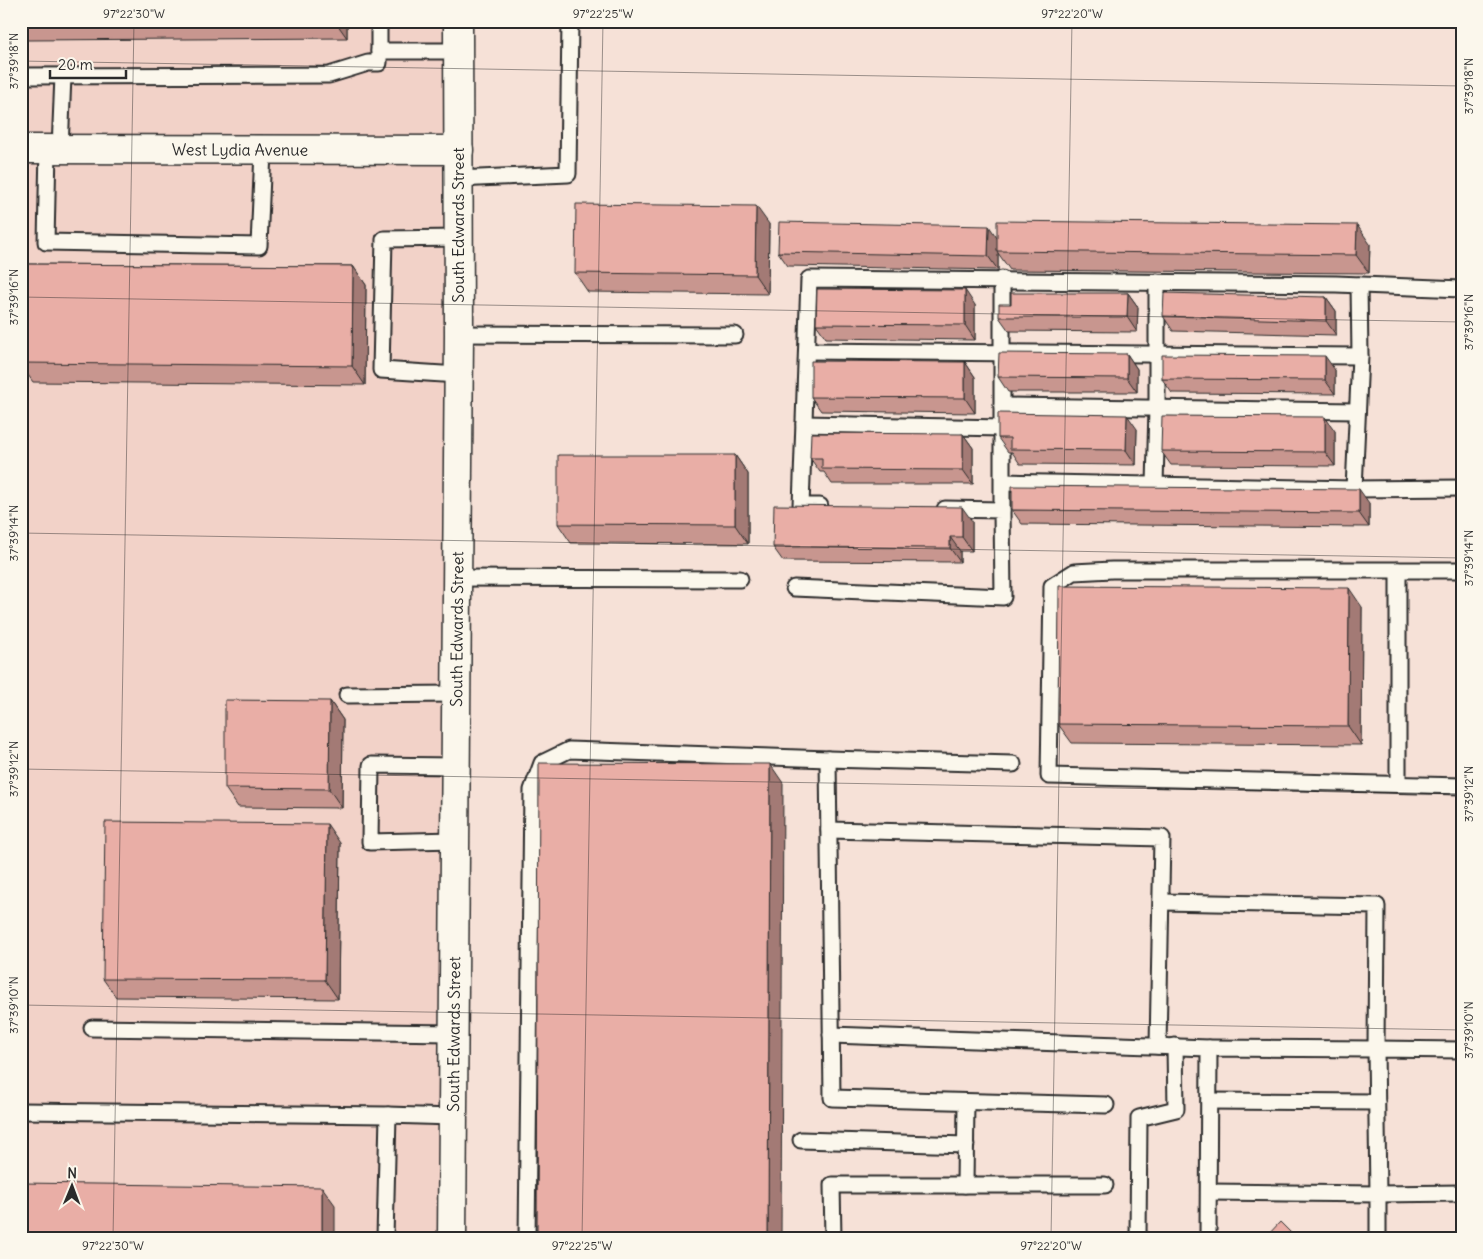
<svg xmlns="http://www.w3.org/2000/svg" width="1483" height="1259" viewBox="0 0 1483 1259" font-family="Delius,sans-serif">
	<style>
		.built { fill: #f2d2c8 }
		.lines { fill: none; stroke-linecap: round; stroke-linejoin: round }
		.lane-casing { stroke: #2b2b2b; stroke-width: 19 }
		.street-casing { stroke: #2b2b2b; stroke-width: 31 }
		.lane { stroke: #fbf7ec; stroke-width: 15 }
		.street { stroke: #fbf7ec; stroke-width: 28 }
		.wall { fill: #c8968f; stroke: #2b2b2b }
		.shaded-wall { fill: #a37a74; stroke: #2b2b2b }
		.building { fill: #e9aea6; stroke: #2b2b2b }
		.ticks { fill: none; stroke: #2b2b2b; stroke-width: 1; stroke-opacity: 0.45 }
		.labels { text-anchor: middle; stroke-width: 4; stroke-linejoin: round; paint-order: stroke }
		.street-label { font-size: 16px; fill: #2b2b2b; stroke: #fbf7ec }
		.neatline { fill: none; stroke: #2b2b2b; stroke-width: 2 }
		.ticks-label { font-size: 12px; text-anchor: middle; fill: #2b2b2b }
	</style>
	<rect width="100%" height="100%" fill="#f6e1d7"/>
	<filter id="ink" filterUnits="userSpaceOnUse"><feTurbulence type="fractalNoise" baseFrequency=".02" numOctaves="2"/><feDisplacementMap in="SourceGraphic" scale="10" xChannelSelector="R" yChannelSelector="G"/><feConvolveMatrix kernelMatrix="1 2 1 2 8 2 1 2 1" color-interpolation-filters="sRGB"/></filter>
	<g filter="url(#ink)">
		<!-- built -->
		<path class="built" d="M21,21H458L450,1238H21Z"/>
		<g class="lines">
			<defs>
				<g id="lane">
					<path d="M379,51H457"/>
					<path d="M21,76L329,75L368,63H379V21"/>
					<path d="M48,149L46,242L259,246L263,151"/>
					<path d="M60,149L63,76"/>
					<path d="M458,179L568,174L570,21"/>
					<path d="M458,238L384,239L381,370L458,375"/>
					<path d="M1002,279V510"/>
					<path d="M459,334L735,335"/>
					<path d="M807,351L1360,356L1359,285"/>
					<path d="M1002,406L1357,411"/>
					<path d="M804,424L1003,428"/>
					<path d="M1003,482L1354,489L1360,356"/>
					<path d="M1155,485L1157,408V282"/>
					<path d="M1354,489L1462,488"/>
					<path d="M820,506H801L809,279L1336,284L1462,289"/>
					<path d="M1398,570V784"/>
					<path d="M1462,570H1112L1074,572L1052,586L1049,776L1462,786"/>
					<path d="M455,578L740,579"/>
					<path d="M794,588L1003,597L1002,510L945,509"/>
					<path d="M347,695L455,694"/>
					<path d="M1013,764L828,759L832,1098L1106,1105"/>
					<path d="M454,766L371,765L370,842L455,840"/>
					<path d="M829,830L1162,838L1158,1046"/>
					<path d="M1162,902L1377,906L1376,1049L1209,1048L1208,1238"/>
					<path d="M92,1028L452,1033"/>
					<path d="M831,1035L1209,1048"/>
					<path d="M1462,1050L1376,1049L1378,1194L1462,1193"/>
					<path d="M1209,1101L1377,1102"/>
					<path d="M21,1111L388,1115L452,1117"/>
					<path d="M801,1140L966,1145"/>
					<path d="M965,1185L966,1102"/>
					<path d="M1209,1192L1378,1194V1238"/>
					<path d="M385,1238L388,1115"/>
					<path d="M527,1238L532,790L542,763L569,750L828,759"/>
					<path d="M833,1238L832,1185H1105"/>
					<path d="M1138,1238L1139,1118L1176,1109L1175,1046"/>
				</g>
				<g id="street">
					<path id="s1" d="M21,149L459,150"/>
					<path id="s2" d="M452,1238L459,334L458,21"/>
				</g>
			</defs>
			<!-- lane casing -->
			<use href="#lane" class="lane-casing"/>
			<!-- street casing -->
			<use href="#street" class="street-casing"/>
			<!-- lane -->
			<use href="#lane" class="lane"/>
			<!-- street -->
			<use href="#street" class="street"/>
		</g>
		<!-- wall -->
		<g class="wall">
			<path d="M21,21H347V38L27,40L21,32Z"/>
			<path d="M769,224L768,294L588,292L575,273Z"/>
			<path d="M997,239L1370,244L1369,273L1010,270L998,253V270L788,266L778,252Z"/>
			<path d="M21,264L353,266L366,285L365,385L33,382L21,365Z"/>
			<path d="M1128,293L1138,307L1137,332L1009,331L999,317L1011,304Z"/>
			<path d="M1326,297L1336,311V335L1173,331L1163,316Z"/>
			<path d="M975,305V340L826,338L816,324Z"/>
			<path d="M1127,354L1137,369V392H1008L998,377Z"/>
			<path d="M965,362L975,377V413L821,411L811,397Z"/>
			<path d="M1335,370V394L1172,393L1162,379Z"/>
			<path d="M1137,429L1136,465L1020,464L1012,452H1008L998,438Z"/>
			<path d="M1335,431V466L1171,465L1161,451Z"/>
			<path d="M963,434L973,448V484H832L824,472H820L810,458Z"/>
			<path d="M735,455L748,474V544L571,543L558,524Z"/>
			<path d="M1369,503V527L1022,524L1012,510Z"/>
			<path d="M972,521V551H960V562L783,561L773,547Z"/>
			<path d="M1362,607L1361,745L1072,743L1058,724Z"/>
			<path d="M330,701L343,720L342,808L238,807L225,788Z"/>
			<path d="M340,843L338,999L116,997L103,979Z"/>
		</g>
		<!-- shaded-wall -->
		<g class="shaded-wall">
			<path d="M335,21H347V38Z"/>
			<path d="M756,206L769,224L768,294L755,275Z"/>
			<path d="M1357,225L1370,244L1369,273L1356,255Z"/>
			<path d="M989,226L999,241L997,251L998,253V270L988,256Z"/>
			<path d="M353,266L366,285L365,385L352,366Z"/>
			<path d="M965,290L975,305V340L965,325Z"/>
			<path d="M1128,293L1138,307L1137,332L1127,317Z"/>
			<path d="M1326,297L1336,311V335L1326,321Z"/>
			<path d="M1127,354L1137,369V392L1127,378Z"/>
			<path d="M1325,356L1335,370V394L1325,380Z"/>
			<path d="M965,362L975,377V413L965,398Z"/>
			<path d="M1127,415L1137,429L1136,465L1126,450Z"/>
			<path d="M1325,417L1335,431V466L1325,452Z"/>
			<path d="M963,434L973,448V484L963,470Z"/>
			<path d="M735,455L748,474V544L735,525Z"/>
			<path d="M1359,489L1369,503V527L1359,513Z"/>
			<path d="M962,507L972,521V551L962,537Z"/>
			<path d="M950,537L960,551V562L950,548Z"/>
			<path d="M1349,588L1362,607L1361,745L1348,726Z"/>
			<path d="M330,701L343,720L342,808L329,789Z"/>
			<path d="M770,764L783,783L781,1238H768Z"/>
			<path d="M327,824L340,843L338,999L325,980Z"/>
			<path d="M322,1187L335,1205V1238H322Z"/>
		</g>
		<!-- building -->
		<g class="building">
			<path d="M576,204L756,206L755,275L575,273Z"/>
			<path d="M997,221L1357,225L1356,255L997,251Z"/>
			<path d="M779,222L989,226L988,256L778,252Z"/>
			<path d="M21,264L353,266L352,366L21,363Z"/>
			<path d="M817,289L965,290V325L816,324Z"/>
			<path d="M1011,293H1128L1127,317H999V304H1011Z"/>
			<path d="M1164,293L1326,297V321L1163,316Z"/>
			<path d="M999,353L1127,354V378L998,377Z"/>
			<path d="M1162,355L1325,356V380L1162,379Z"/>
			<path d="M811,361L965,362V398L811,397Z"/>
			<path d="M998,413L1127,415L1126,450L1010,449V438H998Z"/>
			<path d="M1162,416L1325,417V452L1161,451Z"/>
			<path d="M811,433L963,434V470L822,469V458H810Z"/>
			<path d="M558,455H735V525L558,524Z"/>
			<path d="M1012,486L1359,489V513L1012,510Z"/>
			<path d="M774,505L962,507V537H950V548L773,547Z"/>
			<path d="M1059,586L1349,588L1348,726L1058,724Z"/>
			<path d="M225,700L330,701L329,789L225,788Z"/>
			<path d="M539,763L770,764L768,1238H537Z"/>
			<path d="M105,822L327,824L325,980L103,979Z"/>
			<path d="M21,1183L322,1187V1238H21Z"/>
			<path d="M1280,1222L1293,1235H1300V1238H1241V1235L1267,1236Z"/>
		</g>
	</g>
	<!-- ticks -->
	<path class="ticks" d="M21,61L1462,86M21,297L1462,322M21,533L1462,558M21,769L1462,794M21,1005L1462,1030M113,1238L134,21M582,1238L603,21M1051,1238L1072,21"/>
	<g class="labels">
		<!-- street labels -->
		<g class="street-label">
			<text dy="6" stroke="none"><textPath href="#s1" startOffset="219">West Lydia Avenue</textPath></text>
			<text transform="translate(458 225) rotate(-90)" y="6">South Edwards Street</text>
			<text dy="6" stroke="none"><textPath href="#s2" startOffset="609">South Edwards Street</textPath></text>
			<text dy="6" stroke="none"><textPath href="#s2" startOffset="204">South Edwards Street</textPath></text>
		</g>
	</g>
	<!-- margin -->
	<rect width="1483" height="1259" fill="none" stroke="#fbf7ec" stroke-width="55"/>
	<!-- north arrow -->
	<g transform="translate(72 1186) rotate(1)" stroke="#fbf7ec" stroke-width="4" paint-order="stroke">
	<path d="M0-4L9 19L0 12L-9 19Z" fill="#2b2b2b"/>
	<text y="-8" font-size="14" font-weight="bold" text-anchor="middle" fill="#2b2b2b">N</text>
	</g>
	<!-- scale -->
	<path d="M50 70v8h76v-8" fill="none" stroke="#2b2b2b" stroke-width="2.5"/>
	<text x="58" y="70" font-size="15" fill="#2b2b2b" stroke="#fbf7ec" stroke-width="4" paint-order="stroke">20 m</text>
	<rect x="28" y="28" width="1428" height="1204" class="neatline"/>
	<g class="ticks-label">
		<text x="134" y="18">97°22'30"W</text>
		<text x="603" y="18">97°22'25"W</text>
		<text x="1072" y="18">97°22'20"W</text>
		<text transform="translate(14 61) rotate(-90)" y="4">37°39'18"N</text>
		<text transform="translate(1469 86) rotate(-90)" y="4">37°39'18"N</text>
		<text transform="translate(14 297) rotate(-90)" y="4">37°39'16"N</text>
		<text transform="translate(1469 322) rotate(-90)" y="4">37°39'16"N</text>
		<text transform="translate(14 533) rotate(-90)" y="4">37°39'14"N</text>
		<text transform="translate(1469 558) rotate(-90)" y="4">37°39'14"N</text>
		<text transform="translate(14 769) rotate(-90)" y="4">37°39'12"N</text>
		<text transform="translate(1469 794) rotate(-90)" y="4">37°39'12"N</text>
		<text transform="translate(14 1005) rotate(-90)" y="4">37°39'10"N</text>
		<text transform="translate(1469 1030) rotate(-90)" y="4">37°39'10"N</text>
		<text x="113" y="1250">97°22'30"W</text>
		<text x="582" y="1250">97°22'25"W</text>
		<text x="1051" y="1250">97°22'20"W</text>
	</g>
</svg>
